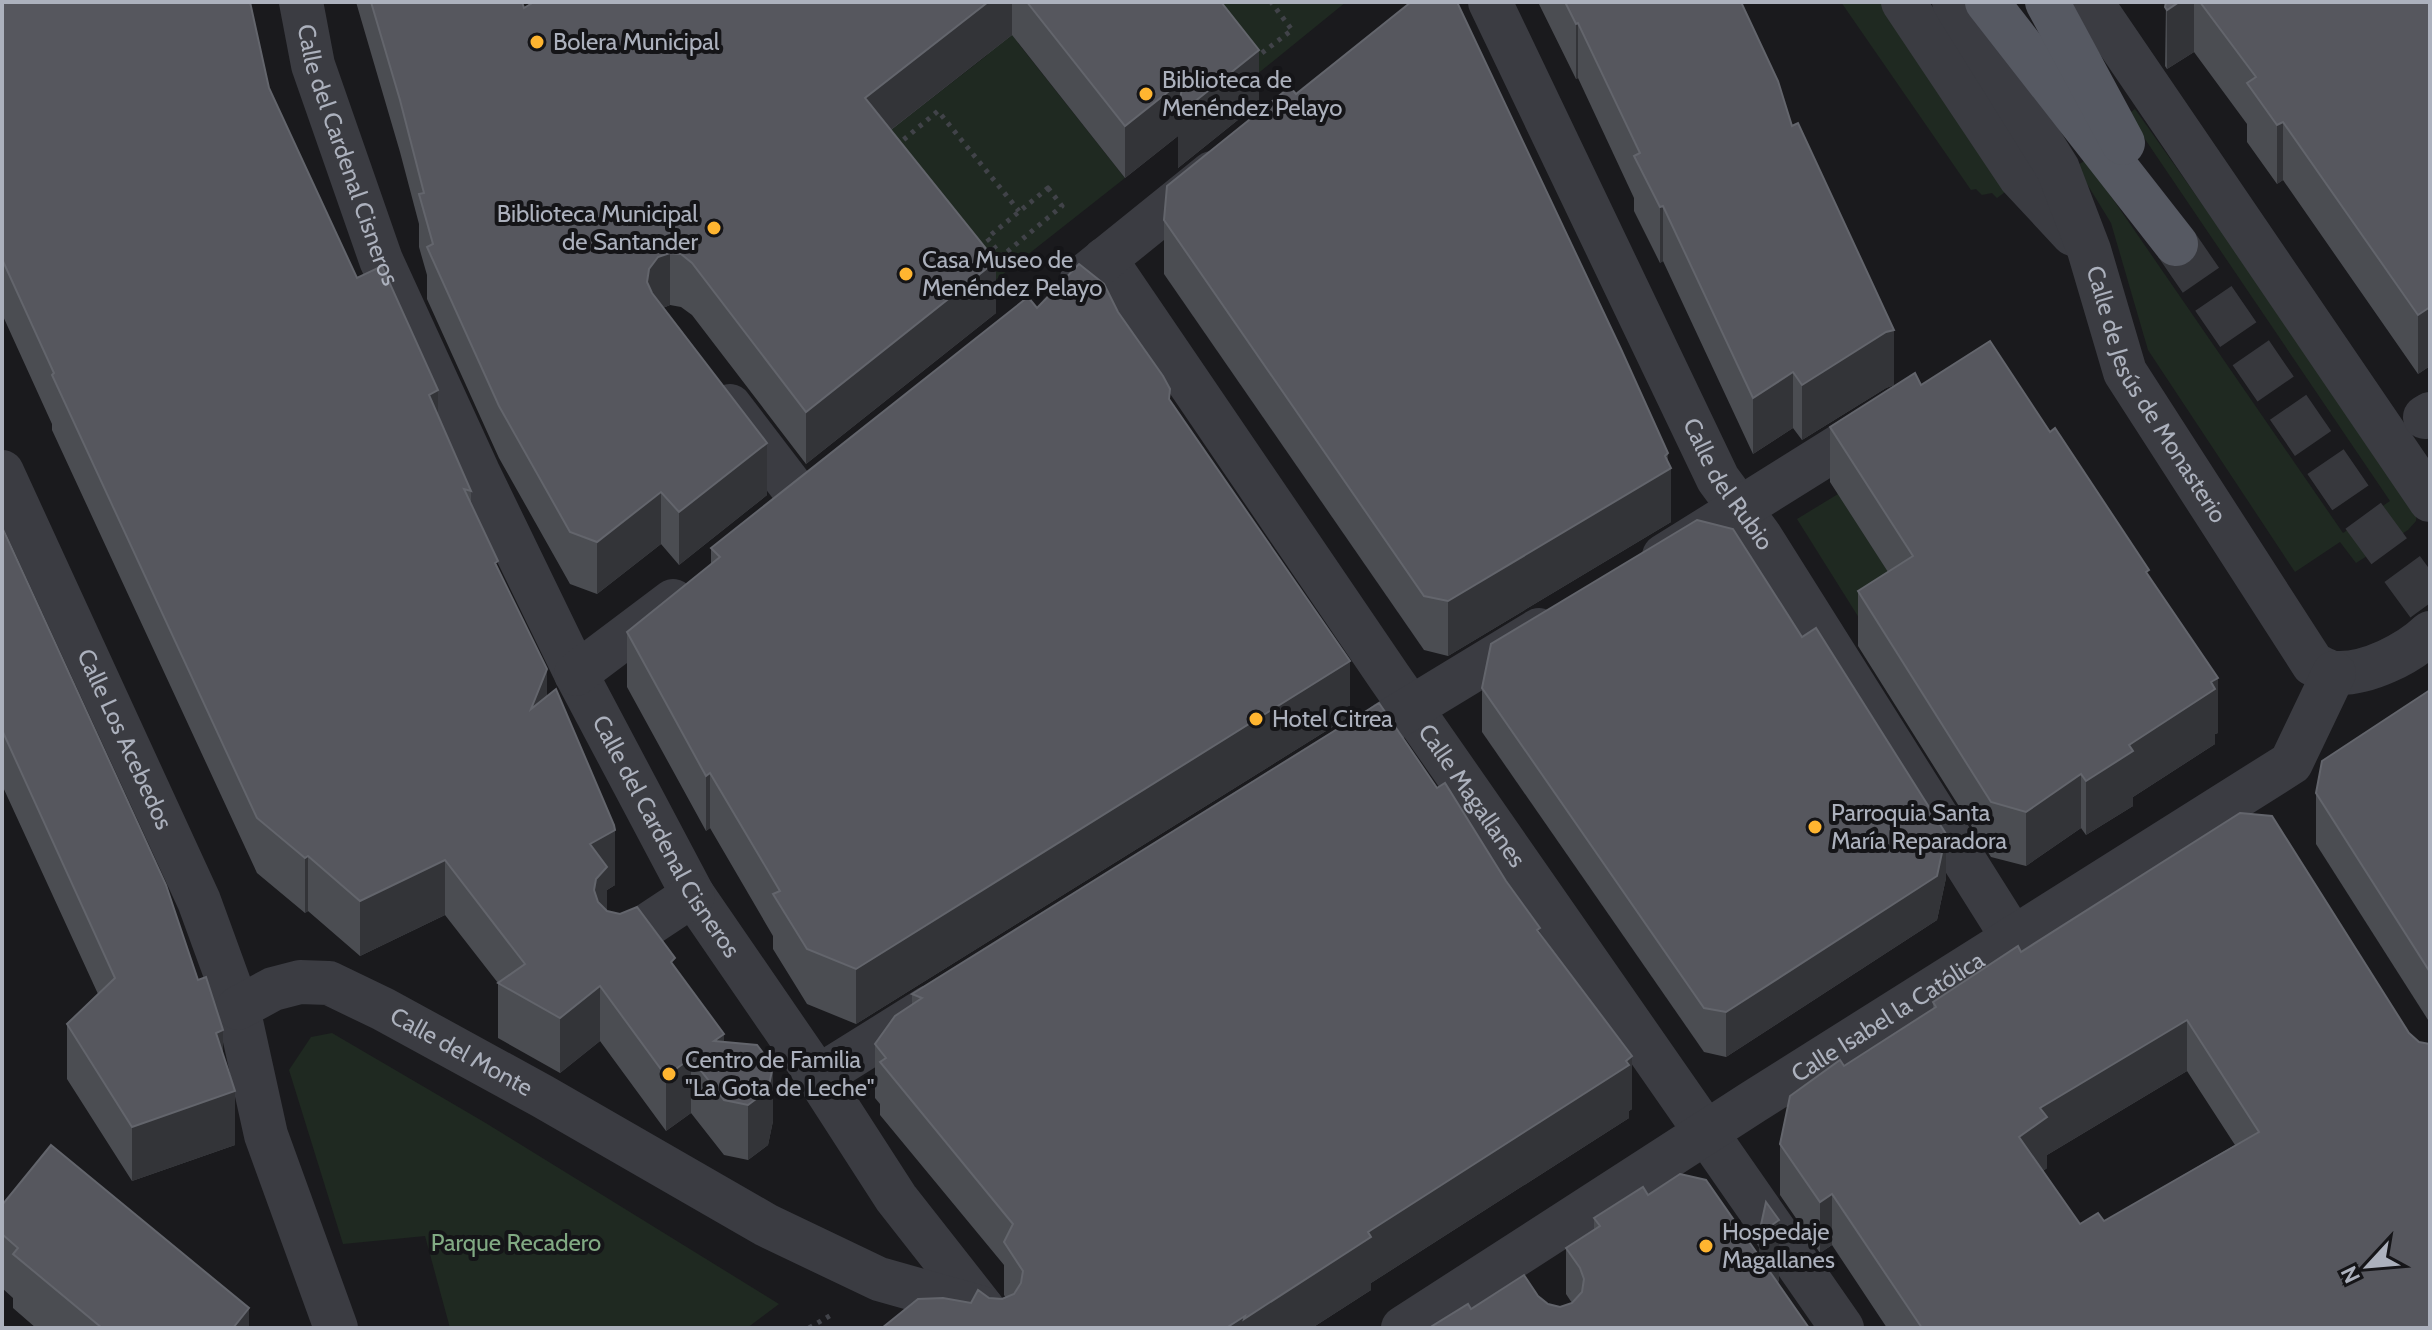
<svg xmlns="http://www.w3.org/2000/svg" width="2432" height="1330" viewBox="0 0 2432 1330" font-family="Cabin,sans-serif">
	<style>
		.green { fill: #1f2921 }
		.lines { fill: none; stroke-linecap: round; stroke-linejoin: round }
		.major-tunnel { stroke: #37383d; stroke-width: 44; stroke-dasharray: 44 22; stroke-linecap: butt }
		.path { stroke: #414349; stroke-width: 5; stroke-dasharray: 4 6; stroke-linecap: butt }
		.minor { stroke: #3b3c42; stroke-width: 44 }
		.major { stroke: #565962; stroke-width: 44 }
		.wall { fill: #4b4d52; fill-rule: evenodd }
		.shaded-wall { fill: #333438 }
		.building { fill: #56575e; stroke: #63656c; stroke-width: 2; fill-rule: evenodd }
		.poi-dot { fill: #ffb530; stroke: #151518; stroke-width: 3 }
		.labels { text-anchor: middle; stroke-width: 8; stroke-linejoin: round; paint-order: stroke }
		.poi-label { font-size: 24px; fill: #acb1bd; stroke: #151518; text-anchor: start }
		.street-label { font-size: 24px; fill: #acb1bd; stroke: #151518 }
		.park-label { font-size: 24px; fill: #81aa83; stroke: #151518 }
	</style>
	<rect width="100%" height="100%" fill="#1a1a1d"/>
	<!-- green -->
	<g class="green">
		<path d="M1031,2L1018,43L1125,178L979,293L744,244L986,56Z"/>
		<path d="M1179,2H1346L1245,84Z"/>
		<path d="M1841,2H1884L2009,189L1997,198L1992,193L1982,195L1976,189L1971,190Z"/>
		<path d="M2135,109L2417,508L2416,521L2408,530L2356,563L2340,542L2295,572L2148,350L2111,223L2076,166L2086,160L2343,533L2390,501L2128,114Z"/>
		<path d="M1838,494L1913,610L1871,637L1797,519Z"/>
		<path d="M332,1033L484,1122L779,1304L747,1328H450L425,1236L343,1244L289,1070L311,1037Z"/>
	</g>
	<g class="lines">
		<!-- major-tunnel -->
		<path class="major-tunnel" d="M2176,244L2356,506L2430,607"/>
		<!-- path -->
		<g class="path">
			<path d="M1254,59L1292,30L1271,2"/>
			<path d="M896,146L938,111L1019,211"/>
			<path d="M1048,188L1062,206L1002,256L987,238Z"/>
			<path d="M809,1328L831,1315"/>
		</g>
		<!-- minor -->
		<g class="minor">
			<path id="s1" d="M301,2L313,65L381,260L478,472L576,674L693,895L818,1077L896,1198L998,1328"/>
			<path id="s2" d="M1490,2L1718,479L1760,536L2013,938"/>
			<path d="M1903,2L2020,177L2073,234"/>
			<path id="s3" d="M1954,2L2058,169L2089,250L2125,372L2313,664C2320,667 2329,673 2337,673C2368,674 2408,654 2430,633"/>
			<path d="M2091,2L2430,500"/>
			<path id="s4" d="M1105,259L1390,678L1842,1328"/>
			<path d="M1082,278L1212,173"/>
			<path d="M730,406L801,499"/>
			<path d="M2425,417L2430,414"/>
			<path id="s5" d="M2,472L199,901L238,1008L266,1135L336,1328"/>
			<path d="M1664,556L1880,421"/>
			<path d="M576,674L673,601"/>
			<path d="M1386,723L1539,630"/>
			<path d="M619,944L693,895"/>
			<path id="s6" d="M238,1008L273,989L300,982L329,983L383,1009L542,1096L766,1225L879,1279L982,1308"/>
			<path d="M818,1077L930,1007"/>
			<path id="s7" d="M1403,1328L1753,1102L2291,763L2334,673"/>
		</g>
		<!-- major -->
		<g class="major">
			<path d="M1987,2L2176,244"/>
			<path d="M2047,2L2123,143"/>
		</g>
	</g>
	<!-- wall -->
	<g class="wall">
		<path d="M2,2L269,88L357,278L438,416L471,491V503L498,568L547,696L615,885L607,890V911L675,967L724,1042L773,1121L768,1145L748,1160L724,1155L691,1113L666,1131L600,1041L560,1073L498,1038V983L445,915L360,956L308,911L305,913L257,873L52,430V424L2,314Z"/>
		<path d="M356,2H522L524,8L534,2H1221L1259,103L1178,168V136L1125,178L1012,35L891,130L996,313L806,464L692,315L681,307L670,305L663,308L767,495L679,565L661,544L597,594L570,584L499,458L427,299V275L419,247V224L400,152Z"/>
		<path d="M1538,2H1741L1894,385L1886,388L1802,440L1793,428L1753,454L1663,261L1660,263L1634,211V198L1578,78L1576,79Z"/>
		<path d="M2166,2H2430V366L2418,374L2283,180L2277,184L2247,142V124L2194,52L2167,69L2165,66Z"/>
		<path d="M1296,94L1668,462L1671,522L1448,656L1424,650L1164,274V220Z"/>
		<path d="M1037,308L1118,312L1170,400L1350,716L856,1024L807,1004L773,949V936L710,828L706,831L627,687V632L711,564V548Z"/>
		<path d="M1921,385L2050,432L2149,577L2218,733L2215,734V744L2133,797V806L2086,835L2081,828L2026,866L1991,857L1858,646V591L1888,572L1830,482V427Z"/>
		<path d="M2,527L223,1055L235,1145L132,1181L67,1079V1024L98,994L2,785Z"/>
		<path d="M1802,637L1946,878L1937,920L1726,1057L1704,1052L1482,732V688Z"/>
		<path d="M2430,690V1023L2316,844V793Z"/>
		<path d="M1437,788L1540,935L1632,1109L1629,1111V1118L1371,1283V1290L1312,1328H882L989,1298L1002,1299L1006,1298L1004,1295V1265L880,1115V1104L875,1098V1044L912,1005V994Z"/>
		<path d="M2240,813L2430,1328H1887L1832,1245L1820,1253L1780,1195V1144L1933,1009V1002L2021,952ZM2187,1071L2235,1145L2104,1221L2080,1224L2043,1171L2047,1168V1155Z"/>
		<path d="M1648,1195L1759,1257L1779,1281L1777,1282L1809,1328L1471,1309L1538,1296L1548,1304L1560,1307L1572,1303L1566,1294V1248L1594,1230V1218Z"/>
		<path d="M2,1205L249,1328H36L13,1308V1298L2,1288Z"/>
	</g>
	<!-- shaded-wall -->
	<g class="shaded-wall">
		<path d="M988,2H1012V35L865,150V98Z"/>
		<path d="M2179,2H2194V52L2167,69V10Z"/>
		<path d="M1578,23V78L1576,79V24Z"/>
		<path d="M1259,50V103L1178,168V136L1125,178V126L1183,80Z"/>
		<path d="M2283,122V180L2277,184V125Z"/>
		<path d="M1663,206V261L1660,263V207Z"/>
		<path d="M670,253V305L658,310L647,282L649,269L658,257Z"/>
		<path d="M996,261V313L806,464V412Z"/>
		<path d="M2430,307V366L2418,374V315Z"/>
		<path d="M1894,330V385L1886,388L1802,440V385L1886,332Z"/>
		<path d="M1793,372V428L1753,454V398Z"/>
		<path d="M438,390V445L429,395Z"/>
		<path d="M767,443V495L679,565V512Z"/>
		<path d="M1668,453V469L1671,468V522L1448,656V601Z"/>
		<path d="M661,492V544L597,594V542Z"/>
		<path d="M1350,661V716L856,1024V969Z"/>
		<path d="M547,669V724L531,709Z"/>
		<path d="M2218,678V733L2215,734V744L2133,797V806L2086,835V781L2129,745Z"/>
		<path d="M710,773V828L706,831V776Z"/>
		<path d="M2081,774V828L2026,866V812Z"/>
		<path d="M615,830V885L607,890V922L596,934L590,844Z"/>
		<path d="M1946,834V878L1937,920L1726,1057V1012Z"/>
		<path d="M308,856V911L305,913V858Z"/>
		<path d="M445,860V915L360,956V901Z"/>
		<path d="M600,986V1041L560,1073V1018Z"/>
		<path d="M2187,1020V1071L2047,1155V1168L2019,1188V1137L2040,1108Z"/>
		<path d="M223,1030V1084L216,1033Z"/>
		<path d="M724,1034V1089L714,1041Z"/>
		<path d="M1632,1056V1109L1629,1111V1118L1371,1283V1290L1312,1328H1226L1368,1232Z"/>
		<path d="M691,1058V1113L666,1131V1076Z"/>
		<path d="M773,1066V1121L768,1145L748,1160V1105Z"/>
		<path d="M235,1091V1145L132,1181V1127Z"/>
		<path d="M1832,1194V1245L1820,1253V1202Z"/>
		<path d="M1779,1220V1281L1759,1295V1234Z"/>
		<path d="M249,1308V1328H233Z"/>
	</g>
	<!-- building -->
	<g class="building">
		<path d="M2,2H250L269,88L357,278L382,266L438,390L429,395L471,491L464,489L498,561L495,563L547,669L531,709L556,689L614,825L615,830L590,844L607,867L596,879L594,890L598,902L607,911L620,914L637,907L675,958L671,962L724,1034L714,1041L757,1045L773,1066L768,1090L748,1105L724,1100L691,1058L666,1076L600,986L560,1018L498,983L525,964L445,860L360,901L308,856L305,858L257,818L52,375L54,373L2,259Z"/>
		<path d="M371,2H522L524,8L534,2H988L865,98L996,261L806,412L692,263L681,254L670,253L658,257L649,269L647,282L652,293L767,443L679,512L661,492L597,542L570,532L499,406L427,247L433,244L419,194L424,193L400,100Z"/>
		<path d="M1027,2H1221L1259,50L1178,115L1183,80L1125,126Z"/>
		<path d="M1411,2H1457L1621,349L1668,453L1665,456L1671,468L1448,601L1424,596L1164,220L1167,186L1290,87L1296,94Z"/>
		<path d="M1565,2H1741L1778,81L1792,126L1798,123L1894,330L1886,332L1802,385L1793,372L1753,398L1663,206L1660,207L1634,156L1640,153L1578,23L1576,24Z"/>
		<path d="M2166,2H2179L2167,10L2165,7Z"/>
		<path d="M2200,2H2430V307L2418,315L2283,122L2277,125L2247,83L2256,77Z"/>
		<path d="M1079,264L1104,284L1118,312L1163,376L1170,389L1169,399L1350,661L856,969L807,949L773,894L780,891L710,773L706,776L627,632L720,557L711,548L1028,297L1037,308Z"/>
		<path d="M1990,341L2050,432L2055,428L2149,570L2146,572L2218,678L2211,682L2215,689L2129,745L2133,751L2086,781L2081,774L2026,812L1991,802L1858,591L1913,556L1830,427L1915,373L1921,385Z"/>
		<path d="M1697,520L1733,529L1802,637L1816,628L1946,834L1937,876L1726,1012L1704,1008L1482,688L1491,644Z"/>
		<path d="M2,527L166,885L198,980L206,977L223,1030L216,1033L235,1091L132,1127L67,1024L115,978L2,730Z"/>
		<path d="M2430,690V972L2316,793L2322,761Z"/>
		<path d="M1379,703L1437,788L1445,783L1506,881L1540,928L1537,930L1632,1056L1626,1061L1629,1065L1368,1232L1371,1237L1244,1319L1245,1316L1226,1328H882L918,1299L943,1298L971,1303L978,1290L989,1298L1002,1299L1014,1294L1021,1283L1023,1271L1004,1242L1013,1224L880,1062L886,1058L875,1044L895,1016L922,998L912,994Z"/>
		<path d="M2240,813L2272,816L2409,1033L2419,1042L2430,1044V1328H1922L1832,1194L1820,1202L1780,1144L1790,1096L1840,1060L1844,1066L1936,1007L1933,1002L2018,946L2021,952ZM2187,1020L2259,1132L2104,1221L2098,1213L2080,1224L2019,1137L2047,1117L2040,1108Z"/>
		<path d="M51,1145L249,1308L233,1328H102L13,1254L18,1248L2,1234V1205Z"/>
		<path d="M1680,1174L1706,1180L1809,1328H1429L1468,1304L1471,1309L1524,1275L1538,1296L1548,1304L1560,1307L1572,1303L1582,1292L1584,1279L1580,1268L1566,1248L1600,1226L1594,1218L1643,1187L1648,1195Z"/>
		<path d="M1766,1202L1779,1220L1759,1234Z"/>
	</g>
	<!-- markers -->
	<g class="poi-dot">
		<circle cx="537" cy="42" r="8"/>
		<circle cx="1146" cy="94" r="8"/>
		<circle cx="714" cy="228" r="8"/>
		<circle cx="906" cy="274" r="8"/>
		<circle cx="1256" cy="719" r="8"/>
		<circle cx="1815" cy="827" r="8"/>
		<circle cx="669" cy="1074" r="8"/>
		<circle cx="1706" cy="1246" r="8"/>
	</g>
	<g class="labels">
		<!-- poi labels -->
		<g class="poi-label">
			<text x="553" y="50">Bolera Municipal</text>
			<text x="1162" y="88">Biblioteca de<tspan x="1162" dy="28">Menéndez Pelayo</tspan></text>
			<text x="698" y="222" text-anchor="end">Biblioteca Municipal<tspan x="698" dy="28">de Santander</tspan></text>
			<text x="922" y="268">Casa Museo de<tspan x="922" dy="28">Menéndez Pelayo</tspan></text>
			<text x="1272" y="727">Hotel Citrea</text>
			<text x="1831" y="821">Parroquia Santa<tspan x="1831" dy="28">María Reparadora</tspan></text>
			<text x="685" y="1068">Centro de Familia<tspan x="685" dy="28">"La Gota de Leche"</tspan></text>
			<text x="1722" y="1240">Hospedaje<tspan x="1722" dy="28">Magallanes</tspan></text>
		</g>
		<!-- street labels -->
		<g class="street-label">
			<text dy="8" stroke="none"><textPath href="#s1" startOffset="160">Calle del Cardenal Cisneros</textPath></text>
			<text dy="8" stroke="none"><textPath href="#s3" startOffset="444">Calle de Jesús de Monasterio</textPath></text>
			<text dy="8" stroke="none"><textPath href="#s2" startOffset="538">Calle del Rubio</textPath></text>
			<text dy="8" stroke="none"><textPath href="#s5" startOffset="294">Calle Los Acebedos</textPath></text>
			<text dy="8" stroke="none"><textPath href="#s4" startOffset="650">Calle Magallanes</textPath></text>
			<text dy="8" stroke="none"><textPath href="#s1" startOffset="914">Calle del Cardenal Cisneros</textPath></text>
			<text dy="8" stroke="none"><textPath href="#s7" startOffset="576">Calle Isabel la Católica</textPath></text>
			<text dy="8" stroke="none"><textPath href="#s6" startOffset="246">Calle del Monte</textPath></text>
		</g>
		<!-- park labels -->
		<g class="park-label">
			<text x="516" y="1251">Parque Recadero</text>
		</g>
	</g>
	<!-- border -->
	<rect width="2432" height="1330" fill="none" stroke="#acb1bd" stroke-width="8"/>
	<!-- north arrow -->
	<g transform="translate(2368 1266) rotate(244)" stroke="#151518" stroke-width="6" paint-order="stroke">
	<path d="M0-6L14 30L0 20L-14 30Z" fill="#acb1bd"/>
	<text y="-12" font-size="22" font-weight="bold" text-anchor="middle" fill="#acb1bd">N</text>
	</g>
</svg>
